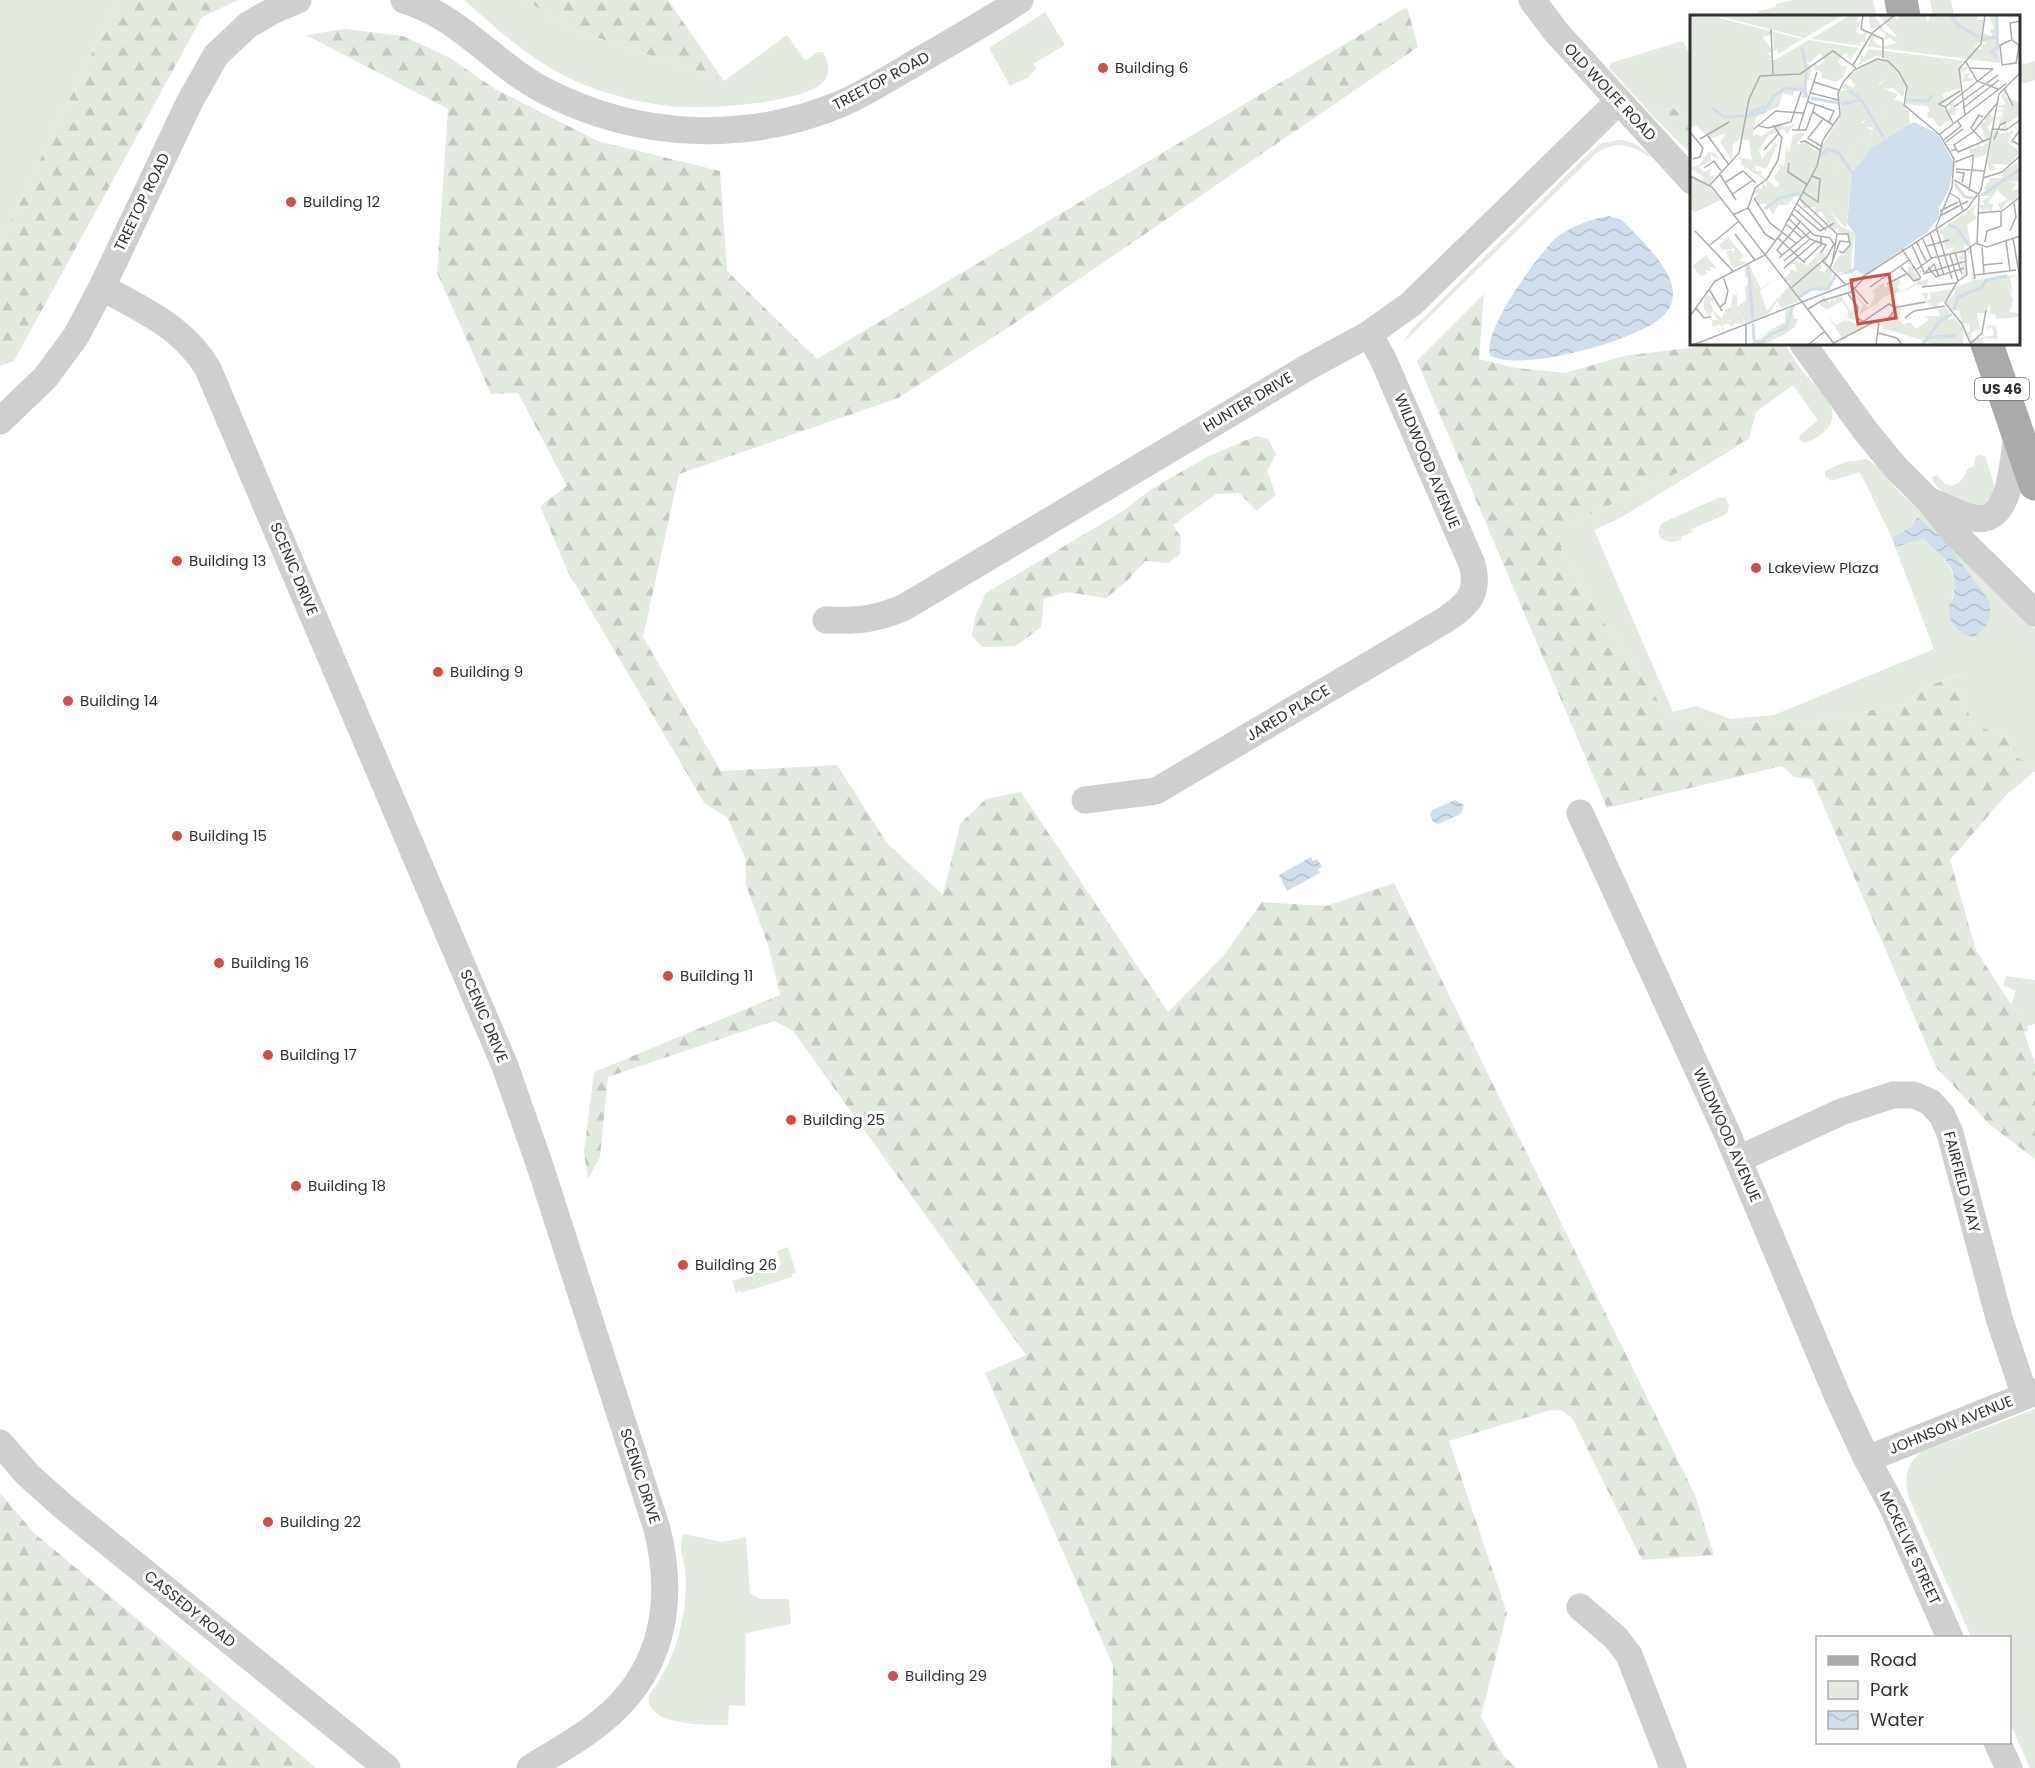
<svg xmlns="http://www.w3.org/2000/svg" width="2035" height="1768" viewBox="0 0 2035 1768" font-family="Poppins,sans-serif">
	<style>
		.green { fill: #e3eadf }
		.forest { fill: url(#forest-firs) }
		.water { fill: url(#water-waves) }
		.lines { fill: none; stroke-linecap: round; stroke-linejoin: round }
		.minor { stroke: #cfcfcf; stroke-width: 27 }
		.major { stroke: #aaa; stroke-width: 33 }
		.poi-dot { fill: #d74c46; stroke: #fff; stroke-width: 2 }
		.labels { text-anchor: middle; stroke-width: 6; stroke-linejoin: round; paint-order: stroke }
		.shield { fill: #fff; stroke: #707070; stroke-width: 1.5 }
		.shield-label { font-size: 14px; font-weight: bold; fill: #323232 }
		.poi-label { font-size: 15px; fill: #323232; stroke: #fff; text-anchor: start }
		.street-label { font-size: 15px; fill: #323232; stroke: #fff }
		.inset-river { fill: none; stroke: #d0ddeb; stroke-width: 3 }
		.inset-road { fill: none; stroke: #adadad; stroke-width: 1.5 }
		.view { fill: #d74c46; fill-opacity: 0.15; stroke: #d74c46; stroke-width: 3 }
		.inset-edge { fill: none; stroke: #323232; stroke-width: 3 }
	</style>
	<defs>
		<pattern id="forest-firs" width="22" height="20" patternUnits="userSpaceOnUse" patternTransform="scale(1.5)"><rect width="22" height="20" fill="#e3eadf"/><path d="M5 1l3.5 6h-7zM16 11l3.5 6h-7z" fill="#c3c9c0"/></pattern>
		<pattern id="water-waves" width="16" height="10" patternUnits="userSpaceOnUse" patternTransform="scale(1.5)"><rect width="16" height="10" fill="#d0ddeb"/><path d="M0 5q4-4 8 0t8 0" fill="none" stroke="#b3beca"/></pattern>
	</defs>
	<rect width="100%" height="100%" fill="#fff"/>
	<!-- green -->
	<g class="green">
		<path d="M0,0H118L0,242Z"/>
		<path d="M464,0H526L567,27L724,81L787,35L804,59L806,60L818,52H823C828,60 830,70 826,78C813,104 708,108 681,107C650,105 616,97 587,86C540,68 501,33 464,0Z"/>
		<path d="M1793,0H1873L1877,16H1842L1823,13L1815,16H1760L1759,11L1776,7V4Z"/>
		<path d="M1930,0H1951L1954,16H1933Z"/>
		<path d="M1045,12L1065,45L1033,64L1036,68L1029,77L1010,86L989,48Z"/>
		<path d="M1682,41L1691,55V122L1673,108L1659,112L1654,117L1609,68L1611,63Z"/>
		<path d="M2019,64H2025L2029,82L2019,84Z"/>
		<path d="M1619,140C1633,141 1642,147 1652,158C1630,145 1618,139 1595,154L1403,343L1412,329L1590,152L1602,143Z"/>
		<path d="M1802,371C1811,382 1825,393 1830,405C1840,425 1819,439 1803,443L1799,439L1801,434L1818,420L1793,385L1800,384Z"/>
		<path d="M1749,439L1620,518L1594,530L1673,712L1696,706L1731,719L1774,715L1934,649L1895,547L1923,539C1947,557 1963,575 1949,607L1989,600L1918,517L1912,526L1892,538L1860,472L1831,481L1825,476V471L1845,462L1866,459L1877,466L1899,492L1943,531L2035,628V766L2012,755L2008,737L1974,726L1961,698L1963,673L1923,688L1905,704L1816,721L1732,723L1669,716L1595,609L1561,548V528Z"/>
		<path d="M1980,455L1985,456L1996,490L1981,508C1966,502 1936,495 1932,477L1937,475C1948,492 1961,487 1967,469L1974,466L1975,457Z"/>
		<path d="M1718,498H1725C1730,504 1730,508 1726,514L1692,529L1693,532L1681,537L1682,540L1671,542L1661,539L1658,531L1662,523Z"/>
		<path d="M2006,976L2035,980V1024L2027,1026L2028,1031L2024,1032L2019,1017L2011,1004L2016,991L2003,985Z"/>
		<path d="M788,1247L796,1273L792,1274V1277L741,1293L740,1291L736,1293L732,1281L781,1265L777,1251Z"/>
		<path d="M2035,1409V1768H2030L2010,1723V1638L1971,1637L1909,1498C1904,1480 1905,1465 1921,1452Z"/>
		<path d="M684,1534L722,1542L746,1537L750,1593L760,1599H789L791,1624L746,1633L745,1706L729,1705L728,1725C710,1725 657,1726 650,1705C649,1703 648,1699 649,1696C650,1691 657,1686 659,1681C668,1665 676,1648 680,1630C685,1611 687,1590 685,1570C684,1557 677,1547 684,1534Z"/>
	</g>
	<!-- forest -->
	<g class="forest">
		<path d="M118,0H238L202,17L14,361L0,366V242Z"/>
		<path d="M526,0H668L724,81L567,27Z"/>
		<path d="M1407,7L1418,47L1012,325L898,398L679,474L643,637L721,771L837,765L887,843L943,895L960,824L986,799L1021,792L1168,1012L1224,955L1262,902L1326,906L1394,883L1695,1495L1714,1555L1642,1560L1572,1418L1563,1411L1551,1410L1449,1441L1507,1613L1481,1717L1503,1755L1516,1768H1111L1113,1666L985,1373L1026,1355L793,1031L774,1021L608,1077L600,1157L588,1179L584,1152L594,1072L780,995L768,945L746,885V860L727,817L705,804L568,572L540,506L567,486L518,393L491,394L437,273L448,109L306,35L345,29L403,36L450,58L495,89L598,141L720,171L727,271L817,359Z"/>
		<path d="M2035,61V80L2029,82L2025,64Z"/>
		<path d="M1673,108L1691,122V154L1654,117L1659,112Z"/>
		<path d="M1484,294L1479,359L1516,368L1565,373L1624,356L1705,346V344H1785L1802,371L1800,384L1793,385L1756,412L1749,439L1561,528V548L1595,609L1669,716L1732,723L1816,721L1905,704L1923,688L1964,673L1961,698L1974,725L2008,737L2012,755L2035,766V771L2006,795L1950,860L1976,950L2019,1017L2035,1064V1159L1989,1124L1936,1067L1812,779L1794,777L1782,766L1607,808L1417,361Z"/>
		<path d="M1256,436L1268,439L1276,454L1267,471L1276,495L1257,511L1239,493L1216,494L1173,525L1181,537L1180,554L1168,563L1145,561L1126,582L1106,598L1066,592L1044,599L1041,627L1016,646L982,647L972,636L975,617L986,593L1123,511L1150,490L1207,457Z"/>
		<path d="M0,1493L34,1533L316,1768H0Z"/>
	</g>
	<!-- water -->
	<g class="water">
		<path d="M1609,216L1622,220L1628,226C1643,242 1674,271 1673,294C1673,305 1667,314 1658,320C1630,342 1522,372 1491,356C1479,335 1539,253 1557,237C1570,227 1593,218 1609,216Z"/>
		<path d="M1918,517L1943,539L1989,600C1993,616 1988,628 1974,637C1959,635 1948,623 1949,607C1949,606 1952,599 1953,598C1955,590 1955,578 1952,570C1945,556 1934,548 1923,539L1895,547L1892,538L1912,526Z"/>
		<path d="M1455,800L1464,805L1461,814L1438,824L1433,822L1430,814L1432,810Z"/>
		<path d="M1311,857L1313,861L1317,859L1322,867L1318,869L1320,873L1287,891L1279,875Z"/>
	</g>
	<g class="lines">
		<!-- minor -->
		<g class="minor">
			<path d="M404,0C461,17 493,64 545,91C638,139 746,144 843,103C872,90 899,72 927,56C958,38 990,20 1020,0"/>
			<path d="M1532,0L1557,33L1692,181"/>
			<path d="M102,287C143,311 183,326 208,369L505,1066L539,1163L657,1529C674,1597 665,1665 610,1714C586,1736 557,1751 530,1768"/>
			<path d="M1803,344L1864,429L1896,468L1929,501L1957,536L2035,613"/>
			<path d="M0,421L45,378L76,336L102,287L189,103L216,55L248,25L274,10L298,0"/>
			<path d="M1930,501C1944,506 1959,515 1973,518C2012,527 2013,458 2017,434"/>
			<path d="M826,620C858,621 873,620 903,608L1308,367L1369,334L1411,304L1619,101"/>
			<path d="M1085,800L1156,791L1445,620C1468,605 1480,593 1472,564L1383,359L1369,334"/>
			<path d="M1580,813L1727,1133L1837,1395L1865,1455L1893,1508L1950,1638"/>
			<path d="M1739,1159L1841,1112L1893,1095H1914L1930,1102L1942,1115L1950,1133L1999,1318L2025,1396"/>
			<path d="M0,1443L28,1475L65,1508L387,1768"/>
			<path d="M1867,1459L2035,1392"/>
			<path d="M1580,1607L1616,1638L1629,1655L1673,1768"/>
			<path d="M1997,1742L2009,1768"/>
		</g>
		<!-- major -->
		<g class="major">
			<path d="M1901,0L1904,16"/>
			<path d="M1987,344L2035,484"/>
		</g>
	</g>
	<!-- markers -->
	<g class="poi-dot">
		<circle cx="1103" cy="68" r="6"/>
		<circle cx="291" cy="202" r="6"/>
		<circle cx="177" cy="561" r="6"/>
		<circle cx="1756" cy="568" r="6"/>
		<circle cx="438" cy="672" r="6"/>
		<circle cx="68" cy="701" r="6"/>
		<circle cx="177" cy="836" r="6"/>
		<circle cx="219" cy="963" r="6"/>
		<circle cx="668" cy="976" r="6"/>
		<circle cx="268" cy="1055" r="6"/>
		<circle cx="791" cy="1120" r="6"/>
		<circle cx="296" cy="1186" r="6"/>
		<circle cx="683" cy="1265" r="6"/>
		<circle cx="268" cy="1522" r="6"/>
		<circle cx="893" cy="1676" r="6"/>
	</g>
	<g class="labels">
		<!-- shield labels -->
		<rect class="shield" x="1975" y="378" width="54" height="22" rx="4.5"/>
		<g class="shield-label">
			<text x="2002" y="394">US 46</text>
		</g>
		<!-- poi labels -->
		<g class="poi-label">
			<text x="1115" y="73">Building 6</text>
			<text x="303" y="207">Building 12</text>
			<text x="189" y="566">Building 13</text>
			<text x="1768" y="573">Lakeview Plaza</text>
			<text x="450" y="677">Building 9</text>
			<text x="80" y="706">Building 14</text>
			<text x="189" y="841">Building 15</text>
			<text x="231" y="968">Building 16</text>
			<text x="680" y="981">Building 11</text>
			<text x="280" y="1060">Building 17</text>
			<text x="803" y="1125">Building 25</text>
			<text x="308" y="1191">Building 18</text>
			<text x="695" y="1270">Building 26</text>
			<text x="280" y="1527">Building 22</text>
			<text x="905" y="1681">Building 29</text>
		</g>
		<!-- street labels -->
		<g class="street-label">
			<text transform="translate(881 81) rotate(-28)" y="5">TREETOP ROAD</text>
			<text transform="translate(1610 92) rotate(47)" y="5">OLD WOLFE ROAD</text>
			<text transform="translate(142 202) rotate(-64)" y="5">TREETOP ROAD</text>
			<text transform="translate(1248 402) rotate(-31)" y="5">HUNTER DRIVE</text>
			<text transform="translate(1427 461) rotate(67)" y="5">WILDWOOD AVENUE</text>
			<text transform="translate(294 569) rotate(67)" y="5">SCENIC DRIVE</text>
			<text transform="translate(1288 713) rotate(-31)" y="5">JARED PLACE</text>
			<text transform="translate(484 1016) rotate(67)" y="5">SCENIC DRIVE</text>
			<text transform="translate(1727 1135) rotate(66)" y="5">WILDWOOD AVENUE</text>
			<text transform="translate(1962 1182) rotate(75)" y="5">FAIRFIELD WAY</text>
			<text transform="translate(1951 1425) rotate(-22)" y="5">JOHNSON AVENUE</text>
			<text transform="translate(640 1476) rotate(72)" y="5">SCENIC DRIVE</text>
			<text transform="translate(1910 1548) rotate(65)" y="5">MCKELVIE STREET</text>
			<text transform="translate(190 1609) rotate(39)" y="5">CASSEDY ROAD</text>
		</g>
	</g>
	<!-- overview -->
	<g transform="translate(1690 15)">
		<rect width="330" height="330" fill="#fff"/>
		<path d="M38,222L54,241L49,246L58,247L43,254L36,236L42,235L43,240L45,233L33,235L29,230ZM52,292L61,306L56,308L53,303L54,309L45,308L43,312L37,308L32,311L34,315L25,319L33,315L29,308L43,306L41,303L48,298L51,300L47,294Z" fill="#e3eadf"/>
		<path d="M0,0L21,1L112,24L88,39L87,33L84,37L83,19L73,22L83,37L77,38L82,42L79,45H85L119,25L169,33L160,45L156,38L152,41L148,47L153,52L158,49L153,62L146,67L132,63L130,56L123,54L125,48L128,51L135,46L130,38L120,47L116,46L122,55L116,69L118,83H112L110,76L105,74L103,81L93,78L89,91L66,102L63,121L67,119L71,122L89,108L95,112L106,108L97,119L93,114L78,121L69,135L72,144L86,127L87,130L76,154L65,150L66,156H72L71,160L87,173L90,169L83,163L91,152L87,148L94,151L96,130L99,138L103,120L116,117L106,130L116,127L123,135H130L151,100L149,76L157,75L152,73L155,68L163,73L165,70L158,61L184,45L199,46L187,40L165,52L171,46L170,39L174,42L179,34L276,46L272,48V53L278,51L274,59L282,58L276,62L285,65L271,67L275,62L272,54L270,73L252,79L254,84L248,89L257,96L261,92L258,90L265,87L263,93H267L265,100L259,99L260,105L249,112L243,103H238L237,98L240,96L237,91L214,89L218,75L204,63L198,61L189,69L198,101L185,98L169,109L184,116L172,128L160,131L157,144L142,160L144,185L142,190L137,188L139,194L150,211L165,218L162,238L153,241L160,230L158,219L148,217L149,213L144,215L140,211L145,207L138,208L131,196L123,201L126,192L114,193L109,182H104L98,190H88L83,200L75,188L69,190L64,182L69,178L63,180L67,170L72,175V167L76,172L77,167L50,149L52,146L47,142L62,145L59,125L49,124L43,130L42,146L30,127L36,118L20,124L6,110L0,113ZM25,0H153L114,23ZM161,0L168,1L167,8L171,5L166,17L173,20L175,15L177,18L175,27L168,28L172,31L121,24ZM179,0H184L194,16L208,23L188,0H204L207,5L210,0H235L238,7L240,0H288L287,5H294L291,27L284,31L291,35L296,27H292L293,18L302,21L300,14H304L299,0H307L310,48L173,31L179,32L180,20H187L183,25L191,32L207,28L200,23L194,25L196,20L189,14L182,18L188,12L180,14ZM318,73L314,81L330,88V100L316,109L317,114H311L314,108L307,114L311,104L306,102H312L313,97L307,95H315L307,91L316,89L311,81ZM298,95L304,103L297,113L301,117L296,140L284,143L278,133L285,134L288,128L291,132L297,128L290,108L296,106L293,101L297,102ZM304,115L312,119L324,115L317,127L330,137L319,150L302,149L307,154L300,156L297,147L301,126L310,123L301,124ZM18,137L25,138L30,145L21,140V146L9,152L14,157L22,153L19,161L25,160L19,170L31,185L5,197L0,194V160L13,166L14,162L0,153L10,149ZM330,146L327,150L330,167L317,166L327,169L324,172L322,176L330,173L327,185L318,186L311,195L308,189L317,184L307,175L298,188L303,189L302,197L296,193L292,197L289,190H295L292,186L300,181H290L297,176L294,173L301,163H311L314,156ZM287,189L283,197L287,203L277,210L282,236L278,240L279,232L274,230L275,245H271L272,249L275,247L277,259L269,265L274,258L269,244L273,237L256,239L266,232L255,234L253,220L248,217ZM129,237L138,241L135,252L131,244L127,248L132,251L129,256L135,257L137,251L143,256L109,281L98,268L101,265L97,267L94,263L100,258V254L107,257L105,249H100L104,246L118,250ZM219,249L231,266L238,264L237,271L229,270V278H238L237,286L241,283L239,278L262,274L255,286L246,289L252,292L245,294L240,288L218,291L211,293L209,306L214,305L211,308L215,309L220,307L226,314L239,305L235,301H250L248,295L255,292L259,297L258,304L264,303L273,312V328L276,330H247L193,313L192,308L197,307L206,294L210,292L235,287L234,280L229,278L228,269L219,274L193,282L187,289L191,292L186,289L172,298L169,299L173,290L163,278L179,293L185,280L182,276L194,267V273L209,263L211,268L207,272L211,276L218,273L227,267L217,258ZM59,250L71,274L90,260L70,276L77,296L86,285L87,286L80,298L61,306L52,292L47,294L51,301L48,298L42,303L45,309L41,305L23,312L21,304L27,305L23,296L19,301L14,294V284L19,288L14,283L16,280L25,283L20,287L25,298L32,303L34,297L37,301L35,295L41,292L43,277L45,281L47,278V292L56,285L55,273L60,267L59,262L55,263V252ZM281,251L285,265L326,260L329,267L325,261L320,263L323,281L317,267L323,286L319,297L330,298V302L306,304V300L300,298V289L295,298H287L290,313L281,318L282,324L304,320L302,312L297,315L298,310L306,311L308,325L296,323L293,324L294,330L281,329L276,318L280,316L279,308L272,309L269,296L260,295L255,288L266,277L263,273L282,266ZM157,279L152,282L154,286L162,297L167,293L165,300L177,309L157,303L158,295L152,286L137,295L129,289L134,281L140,289L142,283L146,287L145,283ZM138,301L146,310L155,305L175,312L152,323ZM105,304H108L105,312L95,319L73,330H57L90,313L84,323Z" fill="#e3eadf"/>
		<path d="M198,61L212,62L216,69L213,82L203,73L193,74L208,79L204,85L211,86L219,97L220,111L181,133L162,158L156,214L139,194L137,188L142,190L144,185L141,178L136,177L138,164L157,144L161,126L170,129L182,119L183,112L169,113L170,107L174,108L177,100L185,98L198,100L188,72ZM162,238L161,256L147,258L142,253L149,241ZM143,256L138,274L124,275L109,282L120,270ZM99,271L110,286L92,293L86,285ZM105,291L102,296L105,305L92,316L95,318L82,322L89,313L68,322L95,307V295Z" fill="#e3eadf"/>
		<path d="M0,0H34L0,21ZM16,240L27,254L18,251L22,256L15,255L17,259L11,261L2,251Z" fill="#e3eadf"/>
		<path d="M224,107L248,119L264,148L259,174L249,193V203L237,217L174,261L166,255L162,258L148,260L164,253L165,219L157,208L162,158L181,133Z" fill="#d0ddeb"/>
		<path class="inset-river" d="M260,0L269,11L290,23M307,22L308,32L301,37L308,42M293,24L307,22V0M112,32L116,53M159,76L171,84L194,123M115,77L116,56M121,83L148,88M216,85L238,86L242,80M151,89L171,85M22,93L34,102L54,101M59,98L76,91M57,101L74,97L83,82L95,73L114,75L117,81M130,141L138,134L149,138L162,158M265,169L275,182L284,183M292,180L330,154M75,194L89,183L110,178M258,210L267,213L278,229M58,250L63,305M109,282L122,274H138L146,259M264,295L268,282L292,272L296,265L317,261M63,308L64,325L70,328M233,328L240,322L266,321M69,330L80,319L96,313L103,291M232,330L249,307L262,299"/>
		<path class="inset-road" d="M173,0L171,14L193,24V43M330,6L320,8L322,25L330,31M81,14L83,59M321,25L310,30L312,50L326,48L329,31M276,47L287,66L308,74M163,50L182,18L205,0M279,53L303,54M124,67L149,75M314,73L323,91M121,78L148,85M118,87L144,96L139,107M255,92L303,54M264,92L308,60M273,93L309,65M123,97L143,110M275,99L269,54L291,29L295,0M263,108L255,92L249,89L270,76M69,111L78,113L101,107L111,77M64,114L86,96L113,98M303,114L316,115L330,105M102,115H116L125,90M330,115L322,126L330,130M108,116L127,57M0,117L13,133L10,142L3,144M250,119L317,68M18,121L39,150M10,124L39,107M254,125L271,111L267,105M304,125L310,110L316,107M293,126L281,113L289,100L293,102M110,127L115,126L130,135M256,127L273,114M131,131L118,123L134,103M266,134L268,137L301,123M74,135L89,118M261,136L266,134L264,130L283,117L308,87M265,147L283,140V146M99,148L98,157L118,170M14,153L24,146L31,156M266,154L294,156M266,157L274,158L272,168M29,158L46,185M0,161L22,172L112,287M293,163L312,157L330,141M264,165L288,179M36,167L53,156L66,168M20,170L49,138L59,84L70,61L110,59L143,36L166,53M279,176L283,146M113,177L128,187L130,164L122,161M260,178L269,184L273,196M41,180L63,165M289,180L287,229L297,232L330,221M64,183L80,208L106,228M109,183L147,219H158L160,230L153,238L149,236M106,188L136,215M58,193L75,219L86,226M103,193L130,216L144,208M250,196L268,187M101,198L124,220L140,223L144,229L137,242L101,273M288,198L312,196L330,182M43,200L58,193L65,173L77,164L88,145L92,123L83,110M250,201L278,186M99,204L120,224L136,230L131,238M96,209L112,223M5,216L43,256M320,216L326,202L324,188M240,218L254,260M45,219L65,245M88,223L115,248M323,223L330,264M233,224L241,243M226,226L236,246M316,226L320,256M295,227L297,216L311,211V197M20,230L48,207M222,230L234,257M237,231L259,225M280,231L285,264M292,232L294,259M212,234L231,263M265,238L272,259M92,240L87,235L111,206M260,240L268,266M89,243L121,216M94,246L120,224M133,246L156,270M113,247L131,230V222M142,249L147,219M293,250L313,248M211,252L224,266L231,263M238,252L246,262L274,253M94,253L126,226M140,253L150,226L160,227M226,255L242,243L275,236M233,259L276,246M234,259L244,249L249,262M285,260L326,255M197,269L216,259M180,272L219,245M232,272L266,268M19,274L32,296M165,274L178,289M158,279L168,292L167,303L179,310M112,287L145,330M30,292L35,288L38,276L33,261M6,293L14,303L21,302M118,294L131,286L161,277L174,263M0,301L25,266L75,240L90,220L127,151L133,125L150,100L148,78L154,66L164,55L187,44L198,46L209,57L217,72L214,90L250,120L264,144L262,172L246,212L262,264M215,303L224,296L255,291M174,306L199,289L206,293M188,318L207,323L212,330M144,328L182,308L197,305L207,292L235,287M281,328L292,318L296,295M3,330L168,265L277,194L291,175L309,79L330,58M56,330V309M118,330L135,316M186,330L189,307M281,330L272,309L255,288L267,267L277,260L275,236L286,228"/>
		<path class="view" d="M199,259L206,303L168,309L161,265Z"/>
		<rect width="330" height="330" class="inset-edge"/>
	</g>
	<!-- legend -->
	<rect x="1816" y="1636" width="195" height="108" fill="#ffffff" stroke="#adadad" stroke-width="1.5"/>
	<rect x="1828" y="1656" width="30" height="9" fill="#aaaaaa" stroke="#adadad" stroke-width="1.5"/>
	<text x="1870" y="1666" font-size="18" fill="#323232">Road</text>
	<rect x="1828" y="1681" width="30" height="18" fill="#e3eadf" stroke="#adadad" stroke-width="1.5"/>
	<text x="1870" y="1696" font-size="18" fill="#323232">Park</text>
	<rect x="1828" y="1711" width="30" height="18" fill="url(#water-waves)" stroke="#adadad" stroke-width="1.5"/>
	<text x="1870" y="1726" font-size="18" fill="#323232">Water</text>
</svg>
